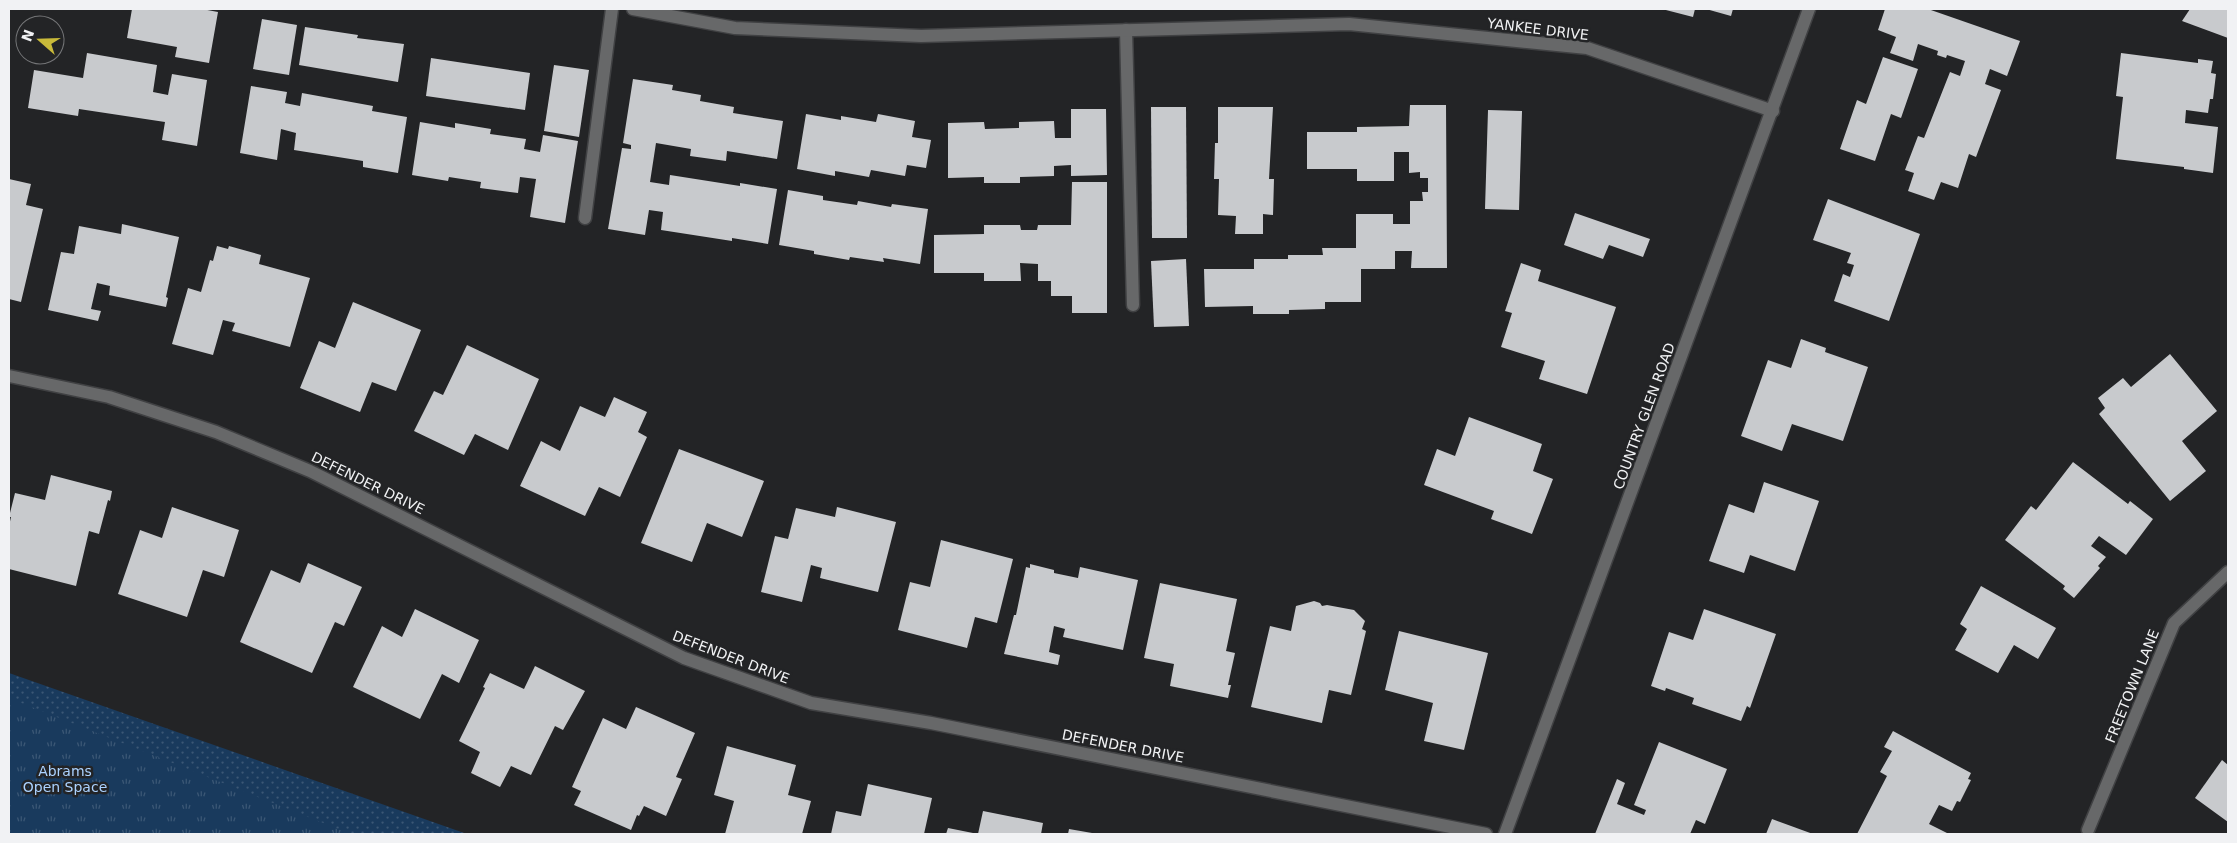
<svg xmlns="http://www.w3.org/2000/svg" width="2237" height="843" viewBox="0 0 2237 843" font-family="'DejaVu Sans',sans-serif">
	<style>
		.grass { fill: url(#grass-dots) }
		.park { fill: url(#park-tufts) }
		.building { fill: #c8cacd }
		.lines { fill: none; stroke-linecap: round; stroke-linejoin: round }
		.service-casing { stroke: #404143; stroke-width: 15 }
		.minor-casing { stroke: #404143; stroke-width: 15 }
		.service { stroke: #676869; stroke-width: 12 }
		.minor { stroke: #676869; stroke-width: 12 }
		.labels { text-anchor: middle; stroke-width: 5; stroke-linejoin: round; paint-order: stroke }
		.street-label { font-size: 14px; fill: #f1f2f4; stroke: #232426 }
		.park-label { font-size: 14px; fill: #abd2ff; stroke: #232426 }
	</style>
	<defs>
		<pattern id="grass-dots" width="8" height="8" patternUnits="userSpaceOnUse" patternTransform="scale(1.25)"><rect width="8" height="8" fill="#193a5d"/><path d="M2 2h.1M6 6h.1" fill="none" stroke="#3b5775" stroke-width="1.8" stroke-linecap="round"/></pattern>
		<pattern id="park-tufts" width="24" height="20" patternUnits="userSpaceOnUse" patternTransform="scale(1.25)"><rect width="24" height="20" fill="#193a5d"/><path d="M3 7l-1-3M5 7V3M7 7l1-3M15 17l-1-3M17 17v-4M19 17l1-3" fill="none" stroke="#3b5775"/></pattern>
	</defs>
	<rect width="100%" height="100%" fill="#232426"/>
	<!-- grass -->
	<path class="grass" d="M9,673L467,834H9Z"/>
	<!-- park -->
	<path class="park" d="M9,698L351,834H9Z"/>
	<!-- building -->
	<g class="building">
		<path d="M132,9H202L218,12L209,63L175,57L177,47L127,38Z"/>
		<path d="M1662,9H1695L1693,17Z"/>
		<path d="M1706,9H1733L1731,16Z"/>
		<path d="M1885,9H1928L2020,41L2007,76L1990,69L1985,84L2001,90L1976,157L1969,154L1958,188L1941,182L1934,200L1908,191L1914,173L1905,170L1918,136L1924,138L1950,72L1960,76L1965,61L1947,55L1946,58L1937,55L1938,51L1918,44L1913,61L1890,53L1896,37L1878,30Z"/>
		<path d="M2190,9H2228V38L2182,21Z"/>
		<path d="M262,19L297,25L289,75L253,69Z"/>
		<path d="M305,27L358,35L357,38L404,44L398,82L299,65Z"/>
		<path d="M87,53L157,65L153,92L168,95L172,74L207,80L197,146L162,140L165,122L79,109L78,116L28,108L34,70L83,78Z"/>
		<path d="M2121,53L2198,63V59L2213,61L2211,73L2216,74L2213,99H2210L2208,113L2186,110L2185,123L2218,127L2213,173L2184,169V167L2116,159L2123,97L2116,96Z"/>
		<path d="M1883,57L1918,69L1901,118L1891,114L1875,161L1840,149L1857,100L1866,104Z"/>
		<path d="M431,58L530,73L525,110L426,96Z"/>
		<path d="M554,65L589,70L579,137L544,131Z"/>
		<path d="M633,79L673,85L672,90L701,95L700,101L734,107L733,113L783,121L777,159L727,151L726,161L690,156L691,149L656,143L650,182L669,185L670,175L740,186V183L777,189L768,244L732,238V241L661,230L663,212L649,210L645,235L608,229L622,148L631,149V145L623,143Z"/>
		<path d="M251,86L287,92L285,103L300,106L302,93L373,106L372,111L407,117L398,173L363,167V161L294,150L296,133L281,129L277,160L240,153Z"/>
		<path d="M1410,105H1446L1447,268H1411L1412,251H1395V269H1361V302H1325V309L1289,310V314H1253V306L1205,307L1204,269H1254V259H1288V255H1323L1322,248H1356V214H1393V224H1410V201H1423L1422,192H1428V178H1420V172L1409,173V152H1394V181H1357V169H1307V132H1357V127L1409,126Z"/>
		<path d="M1151,107H1186L1187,238H1152Z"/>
		<path d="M1218,107H1273L1269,179H1274L1273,215L1263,214V234H1235L1236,216L1218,215L1219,179H1214L1215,143H1218Z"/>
		<path d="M1071,109H1106L1107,175L1071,176V165L1054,166V176L1020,177V183H984V177L948,178V123L984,122L985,129L1019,128V122L1054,121L1055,138H1071Z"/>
		<path d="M1488,110L1522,111L1519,210L1485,209Z"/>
		<path d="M806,114L841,120V116L876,122L878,114L915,121L912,137L931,140L926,168L907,165L905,176L871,170L869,177L835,171V176L797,169Z"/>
		<path d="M420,122L455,128V123L491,129L490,134L526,139L524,149L540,152L543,135L578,141L565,223L530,217L536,179L520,177L518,193L480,188L481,182L449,177L448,181L412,175Z"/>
		<path d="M9,179L31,184L26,205L43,209L21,302L9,299Z"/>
		<path d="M1072,182H1107V313H1072V296H1051V281H1038V264L1020,263L1021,281H984V273H934V235L984,234V225H1020L1021,230H1037L1038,225H1071Z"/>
		<path d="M788,190L823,196V200L857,205L858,201L891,207L892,204L928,209L920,264L883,258L884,262L850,257L849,260L814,254V251L779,245Z"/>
		<path d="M1828,199L1920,234L1889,321L1834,301L1843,274L1850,277L1854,265L1847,263L1851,253L1813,240Z"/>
		<path d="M1575,213L1650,239L1643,257L1609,245L1603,259L1564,245Z"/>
		<path d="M122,224L179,237L166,297L168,298L166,307L109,295L110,286L97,283L91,309L101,311L98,321L48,310L61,252L74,254L79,226L121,234Z"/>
		<path d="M217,246L228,249L229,246L261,255L259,264L310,278L290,347L232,331L235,323L223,320L213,355L172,344L188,288L201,292L210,260L213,261Z"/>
		<path d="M1186,259L1189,326L1154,327L1151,261Z"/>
		<path d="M1521,263L1541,270L1538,281L1616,307L1587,394L1539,379L1545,361L1501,347L1512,313L1505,311Z"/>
		<path d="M353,302L421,330L396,391L372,382L360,412L300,388L319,341L335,348Z"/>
		<path d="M1801,339L1826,348L1825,352L1868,367L1843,441L1792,424L1782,451L1741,436L1768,360L1791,368Z"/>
		<path d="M467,345L539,379L508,450L475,434L464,455L414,431L434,391L443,395Z"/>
		<path d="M2170,354L2217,411L2182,441L2206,471L2170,501L2099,414L2105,408L2098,398L2123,378L2131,387Z"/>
		<path d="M614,397L647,412L638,432L647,437L620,497L599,487L585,516L520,486L541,441L560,451L580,406L605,417Z"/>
		<path d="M1469,417L1542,444L1533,471L1553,479L1532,534L1491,519L1494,511L1424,485L1437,449L1455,456Z"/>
		<path d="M679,449L764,481L742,537L707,523L692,562L641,543Z"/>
		<path d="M2073,462L2128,504L2130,501L2153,519L2126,555L2099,536L2091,546L2106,557L2098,566L2100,568L2074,598L2063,589L2065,586L2005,540L2031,506L2036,510Z"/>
		<path d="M51,475L112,491L110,501L108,500L99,534L89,531L76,586L9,569V526L11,517H9L15,493L45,500Z"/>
		<path d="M1764,482L1819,501L1795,571L1750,555L1744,573L1709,561L1729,504L1754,513Z"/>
		<path d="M172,507L239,530L224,577L203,570L187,617L118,594L140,530L162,538Z"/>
		<path d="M837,507L896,522L878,592L820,578L822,568L811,565L802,602L761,592L775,536L788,539L796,508L835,517Z"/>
		<path d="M941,540L1013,559L997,623L975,617L967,648L898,630L910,582L930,587Z"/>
		<path d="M308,563L362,587L344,626L335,622L312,673L240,642L271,570L300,583Z"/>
		<path d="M1030,564L1054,570V573L1078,578L1080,567L1138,580L1123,650L1063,637L1065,629L1054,626L1049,652L1060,655L1058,665L1004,654L1014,615H1016L1026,567L1030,568Z"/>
		<path d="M1160,583L1237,599L1226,651L1235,653L1228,685H1231L1228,698L1170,686L1174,664L1144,658Z"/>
		<path d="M1981,586L2056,628L2038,659L2014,645L1998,673L1955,650L1967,629L1960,624Z"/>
		<path d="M1314,601L1320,603L1322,606L1327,605L1354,610L1365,621L1362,629L1366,631L1351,695L1329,690L1322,723L1251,707L1270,626L1291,631L1296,606Z"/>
		<path d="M415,609L479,640L459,683L442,674L420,719L353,687L382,626L402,637Z"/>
		<path d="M1704,609L1776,634L1750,708L1747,706L1741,721L1692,704L1694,698L1666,688L1665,691L1651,686L1669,632L1693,640Z"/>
		<path d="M1399,631L1488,653L1464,750L1424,741L1433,703L1385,690Z"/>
		<path d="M535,666L585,691L563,730L555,726L531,775L511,766L500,787L471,773L480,752L459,741L485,688L483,687L490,673L524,689Z"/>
		<path d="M636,707L695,733L676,777L682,779L666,816L644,806L639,816L637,815L631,830L574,805L581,791L572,787L603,718L626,729Z"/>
		<path d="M1893,731L1971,773L1968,779L1971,780L1960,802L1957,801L1952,811L1939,805L1929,824L1949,834H1857L1887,776L1880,772L1892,751L1884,747Z"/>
		<path d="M1659,742L1727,769L1705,824L1696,820L1690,834H1595L1617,779L1625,783L1617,804L1644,815L1646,810L1634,805Z"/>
		<path d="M727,746L796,765L788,795L811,801L802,834H725L734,801L714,795Z"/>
		<path d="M2222,760L2228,765V822L2195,798Z"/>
		<path d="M868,784L932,798L924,834H831L836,811L861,816Z"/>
		<path d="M983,811L1043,823L1041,834H978Z"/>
		<path d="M1772,819L1813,834H1766Z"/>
		<path d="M948,828L973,833V834H946Z"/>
		<path d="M1069,829L1092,833V834H1068Z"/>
	</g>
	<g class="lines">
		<defs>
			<g id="service">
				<path d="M1126,30L1133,305"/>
				<path d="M585,218L612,9"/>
			</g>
			<g id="minor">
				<path d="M633,9L735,28L921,36L1349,24L1587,48L1773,111"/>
				<path d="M9,376L109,397L216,432L310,471L684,658L811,703L931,723L1486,834"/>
				<path d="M2088,830L2174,623L2228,572"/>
				<path d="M1505,834L1809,9"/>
			</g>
		</defs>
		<!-- service casing -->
		<use href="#service" class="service-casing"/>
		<!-- minor casing -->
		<use href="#minor" class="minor-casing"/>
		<!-- service -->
		<use href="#service" class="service"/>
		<!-- minor -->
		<use href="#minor" class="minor"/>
	</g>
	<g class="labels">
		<!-- street labels -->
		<g class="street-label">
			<text transform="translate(1538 29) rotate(7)" y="5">YANKEE DRIVE</text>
			<text transform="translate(1644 416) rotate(-70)" y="5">COUNTRY GLEN ROAD</text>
			<text transform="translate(368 483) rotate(26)" y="5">DEFENDER DRIVE</text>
			<text transform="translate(731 657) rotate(21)" y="5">DEFENDER DRIVE</text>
			<text transform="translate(2132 686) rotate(-68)" y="5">FREETOWN LANE</text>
			<text transform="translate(1123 746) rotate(11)" y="5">DEFENDER DRIVE</text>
		</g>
		<!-- park labels -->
		<g class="park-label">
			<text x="65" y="776">Abrams<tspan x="65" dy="16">Open Space</tspan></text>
		</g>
	</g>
	<!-- border -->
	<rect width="2237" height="843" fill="none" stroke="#f1f2f4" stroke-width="20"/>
	<!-- north arrow -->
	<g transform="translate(40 40) rotate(290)"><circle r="24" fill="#232426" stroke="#757678"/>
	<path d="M0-4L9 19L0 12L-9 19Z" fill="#c9ba3a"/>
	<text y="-8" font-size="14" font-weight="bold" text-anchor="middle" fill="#f1f2f4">N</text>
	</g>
</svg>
